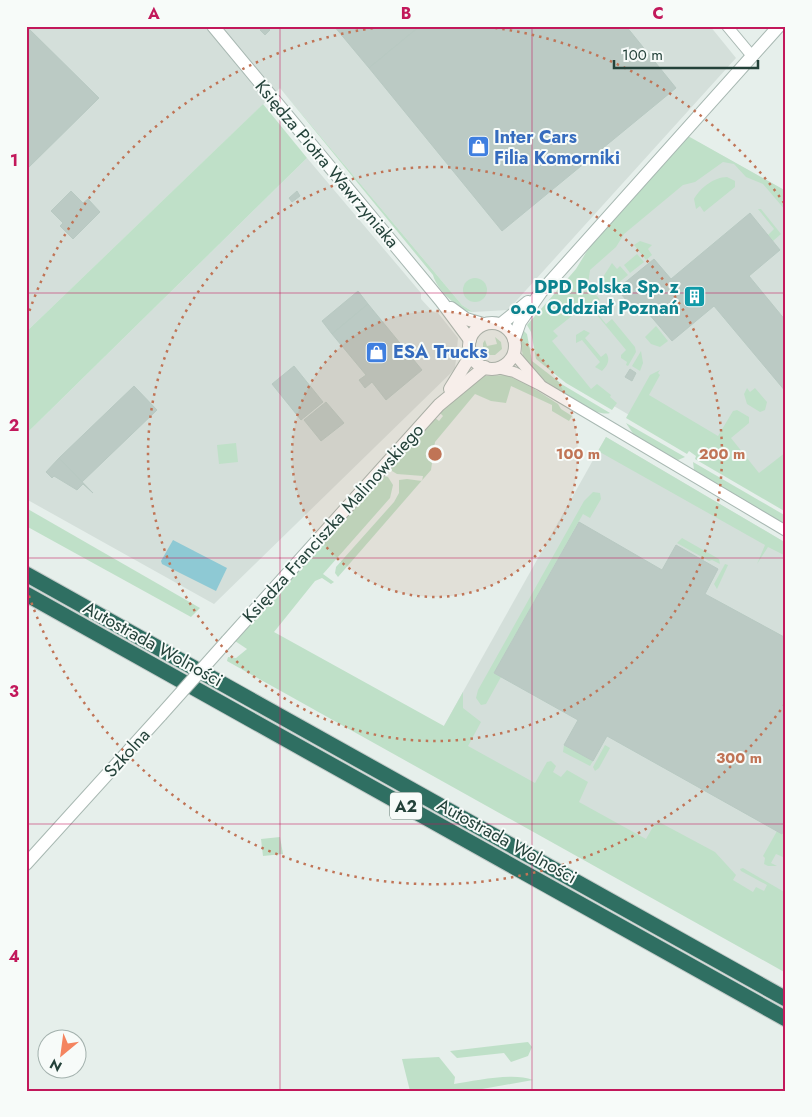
<svg xmlns="http://www.w3.org/2000/svg" width="812" height="1117" viewBox="0 0 812 1117" font-family="Jost,sans-serif">
	<style>
		.built { fill: #d4dfda }
		.green { fill: #bfe0c8 }
		.water { fill: #8ec9d4 }
		.building { fill: #bbcac4; stroke: #b8c9c2 }
		.lines { fill: none; stroke-linecap: round; stroke-linejoin: round }
		.minor-casing { stroke: #a8b8b2; stroke-width: 12 }
		.tertiary-casing { stroke: #a8b8b2; stroke-width: 14 }
		.motorway-casing { stroke: #c2cac8; stroke-width: 17 }
		.minor { stroke: #fff; stroke-width: 10 }
		.tertiary { stroke: #fff; stroke-width: 12 }
		.motorway { stroke: #2f6f62; stroke-width: 15 }
		.tertiary-bridge-casing { stroke: #a8b8b2; stroke-width: 14; stroke-linecap: butt }
		.tertiary-bridge { stroke: #fff; stroke-width: 12 }
		.grid { fill: none; stroke: #c2185b; stroke-width: 1; stroke-opacity: 0.55 }
		.ring { fill: none; stroke: #c07456; stroke-width: 2.5; stroke-dasharray: 2.5 5 }
		.labels { text-anchor: middle; stroke-width: 4; stroke-linejoin: round; paint-order: stroke }
		.shield { fill: #f7fbf9; stroke: #637a73; stroke-width: 1 }
		.shield-label { font-size: 16px; font-weight: bold; fill: #24423a }
		.shop-label { font-size: 18px; font-weight: bold; fill: #366cbe; stroke: #f7fbf9; text-anchor: start }
		.street-label { font-size: 18px; fill: #24423a; stroke: #f7fbf9 }
		.culture-label { font-size: 18px; font-weight: bold; fill: #0d838f; stroke: #f7fbf9; text-anchor: end }
		.centre { fill: #c07456; stroke: #f7fbf9; stroke-width: 2.5 }
		.ring-label { font-size: 15px; text-anchor: middle; font-weight: bold; fill: #c07456; stroke: #f7fbf9; stroke-width: 4; stroke-linejoin: round; paint-order: stroke }
		.neatline { fill: none; stroke: #c2185b; stroke-width: 2 }
		.grid-label { font-size: 16px; text-anchor: middle; font-weight: bold; fill: #c2185b }
	</style>
	<rect width="100%" height="100%" fill="#e6efeb"/>
	<!-- built -->
	<g class="built">
		<path d="M26,26H710L736,58L508,310L473,312L462,305L280,88L26,332Z"/>
		<path d="M698,142L786,191V507L578,385L549,361L541,319Z"/>
		<path d="M307,158L421,293V299L433,312L438,313L458,338L455,369L214,604L26,499V434Z"/>
		<path d="M606,437L786,543V924L558,829L441,731Z"/>
	</g>
	<!-- green -->
	<g class="green">
		<path d="M280,88L462,305L473,312C458,311 436,288 433,275Z"/>
		<path d="M263,104L307,158L26,434V332Z"/>
		<path d="M688,136L786,191V211L763,184L746,177L734,164L723,162L695,182L683,185L624,234L616,247L590,270L588,284L600,300L592,307L606,324L612,319L635,347L636,352L628,366L626,365L627,362L621,358V355L626,350L592,309L586,313L582,308L553,331L558,336L552,341L591,389L597,384L611,395L610,397L617,403L612,410L566,383L536,359L531,332L527,325L576,269L590,246Z"/>
		<path d="M727,177L735,181V187L704,212L700,206L696,209L694,199C700,188 714,177 727,177Z"/>
		<path d="M758,209H761L781,234L773,241L768,235L774,229Z"/>
		<path d="M640,241L652,245L648,249L652,255L646,260L634,245Z"/>
		<path d="M637,254L644,262L630,273L624,265Z"/>
		<path d="M612,263L617,269L620,266L628,275L607,292L603,277Z"/>
		<circle cx="475" cy="290" r="12"/>
		<path d="M656,326L668,341L660,347L651,344L645,337Z"/>
		<path d="M522,329L527,334L532,361L563,385L610,413C592,419 529,374 523,356C521,349 521,336 522,329Z"/>
		<path d="M584,330L590,333L585,338L601,357L606,353C611,360 607,366 602,371L595,367L600,362L582,340L576,343V335Z"/>
		<path d="M495,337L501,342L502,349L495,355H488L483,350V343L485,340L487,346L497,344Z"/>
		<path d="M641,351L643,363L640,371L632,366Z"/>
		<path d="M660,370L658,373L660,375L649,395L718,436L733,411L737,410L749,417V423L731,438L759,473L786,452V512L695,459L696,456L689,451L687,454L626,418L650,375Z"/>
		<path d="M506,375L527,384L558,404L561,409L572,416L569,421L552,411V405L511,386L506,403L491,401L475,394L435,442L431,470L338,577L335,573L336,567L394,502L399,493V480L407,479L422,481L423,476L397,474L392,471V467L434,417L439,421L443,416L439,412L484,376Z"/>
		<path d="M747,388L750,392L755,388L767,402L765,410L760,412L747,404L744,394Z"/>
		<path d="M626,423L685,457L678,460L673,458L634,435Z"/>
		<path d="M606,437L786,543V556L768,547L757,564L765,545L598,451Z"/>
		<path d="M236,443L238,462L219,464L217,445Z"/>
		<path d="M693,462L786,516V525L700,474L694,470Z"/>
		<path d="M384,476L388,477L393,485L390,498L323,574L334,582L331,584L322,578L315,581L274,632L444,726L463,692V708L481,722L468,746L535,783L547,762L551,761L556,766L553,772L561,777L567,770L588,782L579,802L646,839L654,825L659,822L715,852L736,875L733,880L753,892L756,887L764,891L767,885L741,871L740,869L743,868L786,893V973L227,661L228,657L236,658L247,649L235,641Z"/>
		<path d="M593,492L600,493L601,499L590,518L583,514L494,673L501,677L486,704L481,705L476,698L478,690L584,501Z"/>
		<path d="M26,508L200,608L191,617L26,526Z"/>
		<path d="M682,538L719,559L720,564L712,560L709,561L677,543Z"/>
		<path d="M725,564L728,565L717,589L714,584Z"/>
		<path d="M564,745L593,761L590,766L563,752Z"/>
		<path d="M605,745L610,748L599,768L595,771L593,767Z"/>
		<path d="M777,831L786,836V853L783,857L776,854L771,863L777,866H768L764,864L765,858L763,856Z"/>
		<path d="M280,837L283,854L263,856L261,839Z"/>
		<path d="M528,1042L532,1047L528,1056L511,1062L504,1053L457,1058L450,1051Z"/>
		<path d="M439,1057L455,1077L454,1084C475,1081 513,1072 533,1080L471,1091H410L402,1059Z"/>
	</g>
	<!-- water -->
	<path class="water" d="M173,540L227,568L216,591L162,564L161,561Z"/>
	<!-- building -->
	<g class="building">
		<path d="M26,26L99,98L26,170Z"/>
		<path d="M265,26L270,30L265,35L260,30Z"/>
		<path d="M334,26H420L369,68Z"/>
		<path d="M420,26H626L676,88L502,231L369,68Z"/>
		<path d="M71,191L83,203L88,199L100,212L73,239L60,226L63,223L51,211Z"/>
		<path d="M297,191L300,196L292,202L289,198Z"/>
		<path d="M750,213L780,250L749,276L786,321V392L714,306L672,341L642,306L636,312L617,289L654,259L671,279Z"/>
		<path d="M358,291L368,304L332,334L322,321Z"/>
		<path d="M368,304L422,370L386,400L372,382L365,388L359,380L366,375L332,334Z"/>
		<path d="M294,366L323,402L301,420L272,384Z"/>
		<path d="M630,369L636,373L632,381L625,377Z"/>
		<path d="M134,386L157,410L82,482L59,458Z"/>
		<path d="M326,402L344,423L321,441L304,420Z"/>
		<path d="M59,458L93,493L83,484L77,490L54,476L52,478L46,472Z"/>
		<path d="M579,522L662,570L676,545L718,569L705,594L786,638V827L782,834L607,736L593,761L564,745L578,720L494,673Z"/>
	</g>
	<g class="lines">
		<defs>
			<g id="minor">
				<path d="M727,26L752,56"/>
				<path d="M514,354L540,384"/>
				<path d="M497,368L514,372L540,385L786,531"/>
			</g>
			<g id="tertiary">
				<path d="M213,26L441,301L470,340"/>
				<path d="M451,308L466,319L483,324"/>
				<circle cx="492" cy="346" r="23"/>
				<path d="M501,324L528,302"/>
				<path d="M514,339L520,322L541,292L779,26"/>
				<path d="M450,389L471,355"/>
				<path d="M227,641L439,405L485,367"/>
				<path d="M26,864L161,715"/>
			</g>
			<g id="motorway">
				<path d="M26,574L786,999"/>
				<path d="M26,594L786,1019"/>
			</g>
		</defs>
		<!-- minor casing -->
		<use href="#minor" class="minor-casing"/>
		<!-- tertiary casing -->
		<use href="#tertiary" class="tertiary-casing"/>
		<!-- motorway casing -->
		<use href="#motorway" class="motorway-casing"/>
		<!-- minor -->
		<use href="#minor" class="minor"/>
		<!-- tertiary -->
		<use href="#tertiary" class="tertiary"/>
		<!-- motorway -->
		<use href="#motorway" class="motorway"/>
		<defs>
			<path id="tertiary-bridge" d="M161,715L227,641"/>
		</defs>
		<!-- tertiary-bridge casing -->
		<use href="#tertiary-bridge" class="tertiary-bridge-casing"/>
		<!-- tertiary-bridge -->
		<use href="#tertiary-bridge" class="tertiary-bridge"/>
	</g>
	<!-- grid -->
	<path class="grid" d="M280,26V1091M532,26V1091M26,293H786M26,558H786M26,824H786"/>
	<!-- distance rings -->
	<circle cx="435" cy="454" r="143" fill="#c07456" fill-opacity=".12"/>
	<g class="ring">
		<circle cx="435" cy="454" r="143"/>
		<circle cx="435" cy="454" r="287"/>
		<path d="M785 704A430 430 0 0 1 27 590M27 318A430 430 0 0 1 390 26M480 26A430 430 0 0 1 785 204"/>
	</g>
	<!-- icons -->
	<defs>
		<symbol id="shop-square" viewBox="-11 -11 22 22"><rect x="-9" y="-9" width="18" height="18" rx="4" fill="#3f7fe0" stroke="#f7fbf9"/><path d="M-5-2.5h2.3a2.7 3.5 0 0 1 5.4 0H5L5.5 6h-11ZM-1.5-2.5h3a1.5 2.3 0 0 0-3 0Z" fill="#fff"/></symbol>
		<symbol id="building-square" viewBox="-11 -11 22 22"><rect x="-9" y="-9" width="18" height="18" rx="4" fill="#0f9aa8" stroke="#f7fbf9"/><path d="M-4-6H4V6H1V3H-1V6H-4ZM-2.5-4.3h1.7v1.8h-1.7ZM.8-4.3h1.7v1.8H.8ZM-2.5-1h1.7V.8h-1.7ZM.8-1h1.7V.8H.8Z" fill="#fff"/></symbol>
	</defs>
	<g fill-rule="evenodd">
		<use href="#shop-square" x="466" y="134" width="25" height="25"/>
		<use href="#building-square" x="682" y="284" width="25" height="25"/>
		<use href="#shop-square" x="364" y="340" width="25" height="25"/>
	</g>
	<g class="labels">
		<!-- shield labels -->
		<rect class="shield" x="390" y="792.5" width="32" height="27" rx="4"/>
		<g class="shield-label">
			<text x="406" y="812">A2</text>
		</g>
		<!-- shop labels -->
		<g class="shop-label">
			<text x="494" y="143">Inter Cars<tspan x="494" dy="21">Filia Komorniki</tspan></text>
			<text x="393" y="358">ESA Trucks</text>
		</g>
		<!-- street labels -->
		<g class="street-label">
			<text transform="translate(327 164) rotate(50)" y="6">Księdza Piotra Wawrzyniaka</text>
			<text transform="translate(333 523) rotate(-48)" y="6">Księdza Franciszka Malinowskiego</text>
			<text transform="translate(153 644) rotate(29)" y="6">Autostrada Wolności</text>
			<text transform="translate(127 753) rotate(-48)" y="6">Szkolna</text>
			<text transform="translate(507 841) rotate(29)" y="6">Autostrada Wolności</text>
		</g>
		<!-- culture labels -->
		<g class="culture-label">
			<text x="679" y="293">DPD Polska Sp. z<tspan x="679" dy="21">o.o. Oddział Poznań</tspan></text>
		</g>
	</g>
	<circle cx="435" cy="454" r="8" class="centre"/>
	<g class="ring-label">
		<text x="578" y="459">100 m</text>
		<text x="722" y="459">200 m</text>
		<text x="739" y="763">300 m</text>
	</g>
	<!-- border -->
	<rect width="812" height="1117" fill="none" stroke="#f7fbf9" stroke-width="55"/>
	<!-- north arrow -->
	<g transform="translate(62 1054) rotate(209)"><circle r="24" fill="#f7fbf9" stroke="#a3b1ad"/>
	<path d="M0-4L9 19L0 12L-9 19Z" fill="#f4845f"/>
	<text y="-8" font-size="14" font-weight="bold" text-anchor="middle" fill="#24423a">N</text>
	</g>
	<!-- scale -->
	<path d="M614 60v8h144v-8" fill="none" stroke="#24423a" stroke-width="2.5"/>
	<text x="622" y="60" font-size="15" fill="#24423a" stroke="#f7fbf9" stroke-width="4" paint-order="stroke">100 m</text>
	<rect x="28" y="28" width="756" height="1062" class="neatline"/>
	<g class="grid-label">
		<text x="154" y="19">A</text>
		<text x="406" y="19">B</text>
		<text x="658" y="19">C</text>
		<text x="14" y="166">1</text>
		<text x="14" y="431">2</text>
		<text x="14" y="697">3</text>
		<text x="14" y="962">4</text>
	</g>
</svg>
